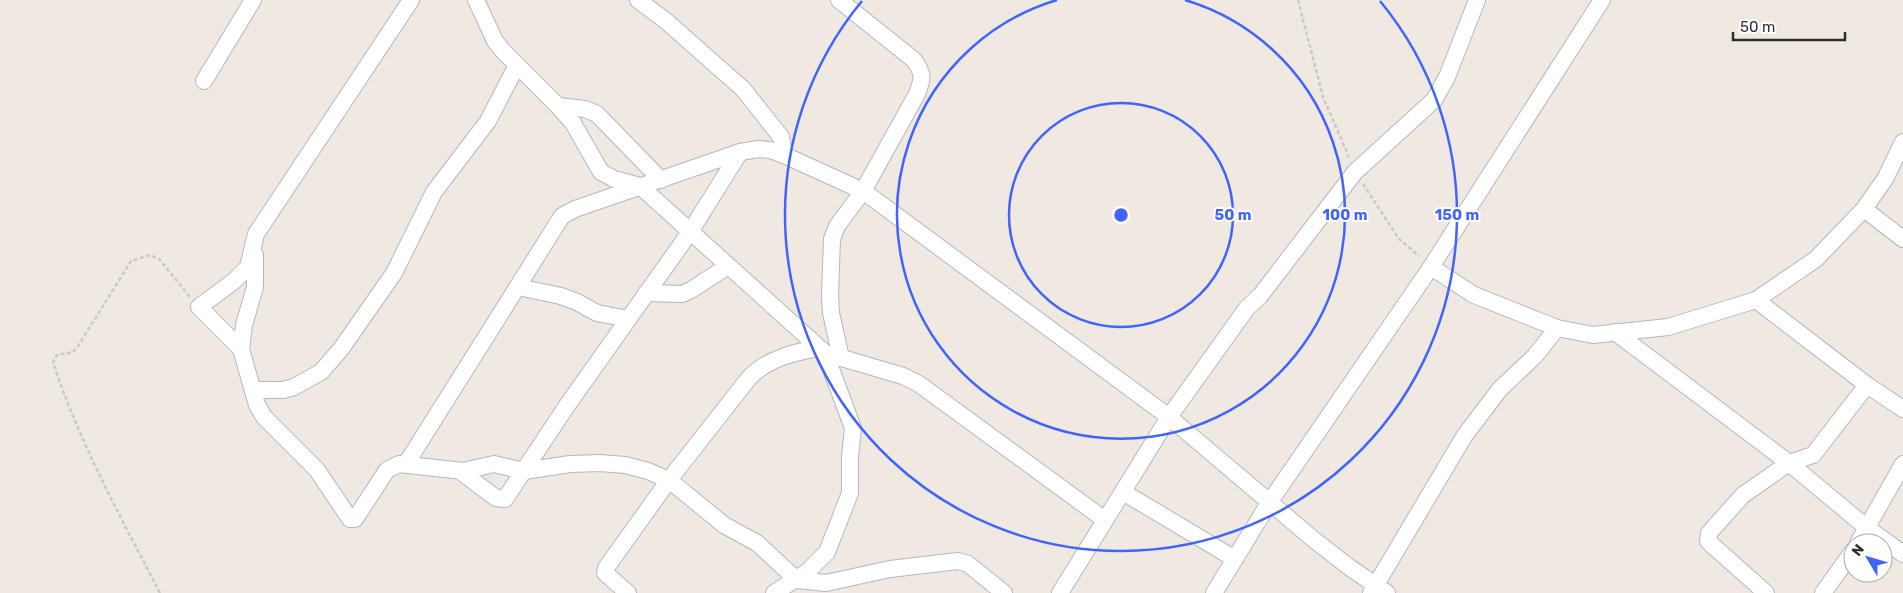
<svg xmlns="http://www.w3.org/2000/svg" width="1903" height="593" viewBox="0 0 1903 593" font-family="Rubik,sans-serif">
	<style>
		.lines { fill: none; stroke-linecap: round; stroke-linejoin: round }
		.minor-casing { stroke: #b4b7c1; stroke-width: 18 }
		.path { stroke: #c9c9c9; stroke-width: 2.5; stroke-dasharray: 4 2.5; stroke-linecap: butt }
		.minor { stroke: #fff; stroke-width: 16 }
		.ring { fill: none; stroke: #4264fb; stroke-width: 2.5 }
		.centre { fill: #4264fb; stroke: #fff; stroke-width: 2.5 }
		.ring-label { font-size: 15px; text-anchor: middle; font-weight: bold; fill: #4264fb; stroke: #fff; stroke-width: 4; stroke-linejoin: round; paint-order: stroke }
	</style>
	<rect width="100%" height="100%" fill="#efe9e1"/>
	<g class="lines">
		<defs>
			<g id="minor">
				<path d="M411,0L256,234L248,267L234,281L199,307L241,349L257,405L264,417L317,470L350,519H355L387,470L399,464L463,471L494,464L524,471L570,464L600,463L625,465L648,471L669,480L724,525L757,543L797,580L826,583L890,569L958,561L968,564L1004,593"/>
				<path d="M476,0L495,41L503,51L558,106L573,123L601,172L614,179L640,186L825,353L903,376L919,384L1105,520"/>
				<path d="M638,0L666,21L743,89L781,137L784,155"/>
				<path d="M839,0L914,60C924,74 923,78 917,94L863,191L837,226L832,239L830,295L831,313L841,358"/>
				<path d="M204,81L253,0"/>
				<path d="M558,106L585,109L597,114L661,180"/>
				<path d="M1864,209L1903,239"/>
				<path d="M1431,267L1474,295L1557,328L1593,335L1668,327L1756,300L1816,259L1864,209L1885,179L1903,142"/>
				<path d="M518,287L561,296L577,302L597,313L628,319"/>
				<path d="M646,293L682,294L691,290L728,266"/>
				<path d="M1756,300L1867,385L1903,409"/>
				<path d="M1615,332L1789,463L1866,527L1903,554"/>
				<path d="M241,349L244,325L255,287V255"/>
				<path d="M253,390H283L294,387L321,372L341,349L394,273L434,192L488,121L517,65"/>
				<path d="M406,464L562,216L575,209L740,152L758,149L770,150L784,155L863,191L1169,417L1313,539L1349,567L1387,593"/>
				<path d="M460,471L496,498L505,499L566,407L690,232L740,152"/>
				<path d="M1123,492L1235,559"/>
				<path d="M1858,543L1903,464"/>
				<path d="M628,593L605,573L606,568L669,480L749,378C767,359 794,352 819,348"/>
				<path d="M774,593L807,572L827,552L850,493V457L853,428L825,353"/>
				<path d="M1060,593L1169,417L1247,308L1260,296L1355,172L1434,100L1447,77L1477,0"/>
				<path d="M1214,593L1269,503L1431,267L1602,0"/>
				<path d="M1371,593L1465,435L1500,389L1535,356L1557,328"/>
				<path d="M1766,593L1712,545L1708,541L1709,533L1743,495L1789,463L1813,455L1867,385"/>
				<path d="M1823,593L1853,551"/>
			</g>
		</defs>
		<!-- minor casing -->
		<use href="#minor" class="minor-casing"/>
		<!-- path -->
		<g class="path">
			<path d="M1298,0L1323,97L1349,157"/>
			<path d="M1363,184L1399,239L1419,256"/>
			<path d="M160,593C121,518 79,442 53,362L57,355L73,352L78,346L131,261L150,255L159,259L190,297"/>
		</g>
		<!-- minor -->
		<use href="#minor" class="minor"/>
	</g>
	<!-- distance rings -->
	<g class="ring">
		<circle cx="1121" cy="215" r="112"/>
		<path d="M1185 0A224 224 0 1 1 1057 0"/>
		<path d="M1380 1A336 336 0 1 1 862 1"/>
	</g>
	<circle cx="1121" cy="215" r="8" class="centre"/>
	<g class="ring-label">
		<text x="1233" y="220">50 m</text>
		<text x="1345" y="220">100 m</text>
		<text x="1457" y="220">150 m</text>
	</g>
	<!-- north arrow -->
	<g transform="translate(1868 558) rotate(308)"><circle r="24" fill="#ffffff" stroke="#ababab"/>
	<path d="M0-4L9 19L0 12L-9 19Z" fill="#4264fb"/>
	<text y="-8" font-size="14" font-weight="bold" text-anchor="middle" fill="#2e2e2e">N</text>
	</g>
	<!-- scale -->
	<path d="M1733 32v8h112v-8" fill="none" stroke="#2e2e2e" stroke-width="2.5"/>
	<text x="1740" y="32" font-size="15" fill="#2e2e2e" stroke="#ffffff" stroke-width="4" paint-order="stroke">50 m</text>
</svg>
